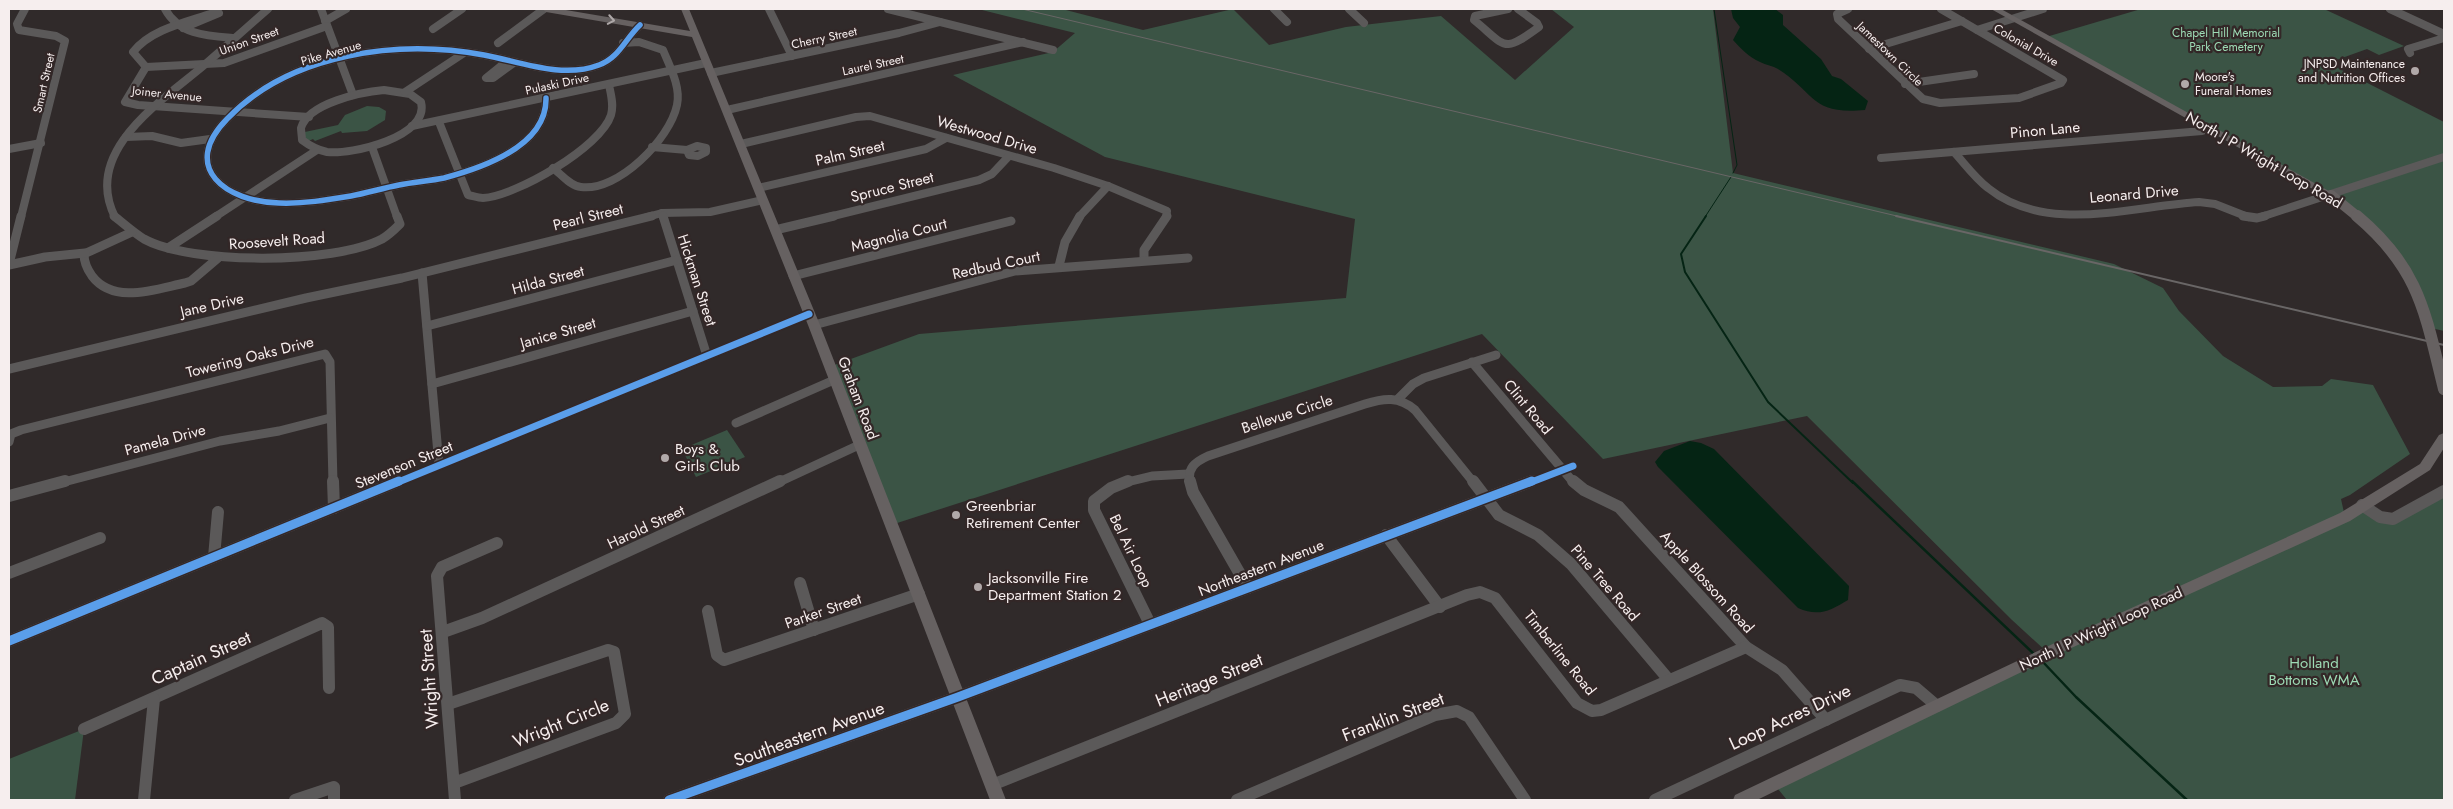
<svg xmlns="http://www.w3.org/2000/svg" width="2453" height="809" viewBox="0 0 2453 809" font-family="Jost,sans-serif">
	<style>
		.green { fill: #3b5445 }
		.water { fill: #052414 }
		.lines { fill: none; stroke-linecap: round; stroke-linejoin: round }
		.stream-far2 { stroke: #052414; stroke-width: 1 }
		.stream-far1 { stroke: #052414; stroke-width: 2 }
		.stream { stroke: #052414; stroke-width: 2.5 }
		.minor-far2 { stroke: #5b5959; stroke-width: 8 }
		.minor-far1 { stroke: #5b5959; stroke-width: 9 }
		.minor { stroke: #5b5959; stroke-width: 12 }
		.major { fill: #666161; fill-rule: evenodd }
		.rail-far1 { stroke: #696666; stroke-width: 1 }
		.rail { stroke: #696666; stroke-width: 2 }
		.major-bridge-far1 { stroke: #666161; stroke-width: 10 }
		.major-bridge { stroke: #666161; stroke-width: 12 }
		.cycleway-far2-casing { stroke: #332727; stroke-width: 8 }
		.cycleway-far1-casing { stroke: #332727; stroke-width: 10 }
		.cycleway-casing { stroke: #332727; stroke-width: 12 }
		.cycleway-far2 { stroke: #5a9eea; stroke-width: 5.5 }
		.cycleway-far1 { stroke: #5a9eea; stroke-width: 7 }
		.cycleway { stroke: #5a9eea; stroke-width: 9 }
		.oneway { stroke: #aea8a8 }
		.poi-dot { fill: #b1a9a9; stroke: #332727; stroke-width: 2 }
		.labels { text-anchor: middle; stroke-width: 4.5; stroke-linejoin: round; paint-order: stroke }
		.far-park-label { font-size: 12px; fill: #9ddbb5; stroke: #332727 }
		.far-street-label { font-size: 12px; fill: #f6eeee; stroke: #332727 }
		.far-poi-label { font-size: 12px; fill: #f6eeee; stroke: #332727; text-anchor: end }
		.street-label { font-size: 15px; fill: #f6eeee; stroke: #332727 }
		.poi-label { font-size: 15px; fill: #f6eeee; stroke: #332727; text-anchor: start }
		.park-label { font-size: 15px; fill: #9ddbb5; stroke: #332727 }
		.near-street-label { font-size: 18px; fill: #f6eeee; stroke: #332727 }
	</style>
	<rect width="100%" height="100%" fill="#302a2a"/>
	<!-- green -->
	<g class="green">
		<path d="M978,9H1062L1143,30L1233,9L1269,45L1346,27L1441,16L1515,80L1574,27L1551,9H1713L1733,173L2114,264L2163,288L2179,311L2223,356L2273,387L2322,386L2331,379L2373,385L2410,454L2350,495L2341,499L2345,517L2361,512L2393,519L2444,491V800H1787L1774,784L2048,653L2012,620L1807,416L1603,459L1482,334L891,525L829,367L919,334L1346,298L1355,219L1105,157L953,75L1053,52L1075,33Z"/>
		<path d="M2141,9H2324L2404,46L2379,55L2367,49L2328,63L2444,122V331L2427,327L2411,278L2331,195L2046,37Z"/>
		<path d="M367,106L379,107L386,111L385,120L367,131L342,133L340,129L341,131L315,141L313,139L304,143L300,133L338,125L345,115Z"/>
		<path d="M727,430L745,457L696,477L682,449Z"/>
		<path d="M84,729L75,800H9V759Z"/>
	</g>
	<!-- water -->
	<g class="water">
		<path d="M1731,9H1775L1783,15V25L1821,59L1832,76L1841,79L1868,101L1865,110C1810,115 1816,93 1778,69C1773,66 1766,65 1760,62C1749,57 1741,49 1733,40L1740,27L1733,18Z"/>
		<path d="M1690,441L1701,443L1714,449L1849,586L1848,600C1830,611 1818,617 1798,608L1658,467L1655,462L1664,451Z"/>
	</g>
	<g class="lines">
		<!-- stream-far2 -->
		<g class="stream-far2">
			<path d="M1714,9L1737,165L1733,173"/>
			<path d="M1705,217L1731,177"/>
		</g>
		<!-- stream-far1 -->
		<path class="stream-far1" d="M1706,216L1681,254L1685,272L1768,402L1853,483"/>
		<!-- stream -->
		<g class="stream">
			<path d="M1852,481L2035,655"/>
			<path d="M2042,661L2076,697L2187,800"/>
		</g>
		<!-- minor-far2 -->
		<g class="minor-far2">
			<path d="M165,9C179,35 208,36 234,38"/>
			<path d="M321,9L353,95"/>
			<path d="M769,9L792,56"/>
			<path d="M888,9L1053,50"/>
			<path d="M1274,9L1287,22"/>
			<path d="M1349,9L1364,23"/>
			<path d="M1508,9L1475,16L1474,20C1507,47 1502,54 1539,27L1537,23L1518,9"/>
			<path d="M1848,9L1837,14L1838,19L1923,99L1940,103L2019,98L2061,83L2063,80L1941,9"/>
			<path d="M2390,9L2444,34"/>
			<path d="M325,21L346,9"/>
			<path d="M183,28L219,13H213C187,22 151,29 133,52L146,67L125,102L138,105L309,117"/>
			<path d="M433,29L462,9"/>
			<path d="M1977,30L2043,9"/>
			<path d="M498,43L544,9"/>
			<path d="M1869,49L1962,21"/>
			<path d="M2410,53L2408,49L2444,38"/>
			<path d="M507,61L486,78H493L515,62"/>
			<path d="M146,67L224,63L327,26"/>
			<path d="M711,73L899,33L940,22"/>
			<path d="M1905,84L1974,74"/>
			<path d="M384,90L410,94L421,102C430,137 351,155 327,152C317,150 310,146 302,140C302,137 301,131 301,128C308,103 362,92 384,90Z"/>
			<path d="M405,92L464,53"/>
			<path d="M546,98C547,146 482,168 444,178C429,181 414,182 399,185C383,188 367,193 351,196C327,200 303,204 279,203C227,202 179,168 227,119C290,53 398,39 484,55C521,62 562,79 599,65C619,58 625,39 640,25"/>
			<path d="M727,110L1023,42"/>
			<path d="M439,122L468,195C473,196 478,198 483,198C516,196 601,147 611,115C614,105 611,95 609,85"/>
			<path d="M412,126L706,63"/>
			<path d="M126,137L152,136L181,143L210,139"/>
			<path d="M741,144L856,117L870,116L1054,168L1108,186L1167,211L1166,217"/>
			<path d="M697,146L706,148V152L698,156L689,155L687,150Z"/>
			<path d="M372,147L397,217"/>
			<path d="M652,147L687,150"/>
			<path d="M9,149L41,143"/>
			<path d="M1954,152C1965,164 1975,178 1988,188C2046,235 2132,206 2199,202L2215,204L2248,217"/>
			<path d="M1881,158L2202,131L2211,128"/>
			<path d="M553,168C561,174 570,186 581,187C618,192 670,139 677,105C681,87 670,67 663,50L639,42L623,43"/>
			<path d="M758,188L926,149L946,138"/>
			<path d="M662,213L663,217"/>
			<path d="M21,217L65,41L56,36L19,30L17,24L25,9"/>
			<path d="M115,217C82,152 160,102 202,67C224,48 246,28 268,9"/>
			<path d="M215,217L317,150"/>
			<path d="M647,217L662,213L710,212L763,200"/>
			<path d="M829,217L979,180L992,174L1009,156"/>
			<path d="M1079,217L1108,186"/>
			<path d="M2261,217L2444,157"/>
		</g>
		<!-- minor-far1 -->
		<g class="minor-far1">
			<path d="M114,216C123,223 134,233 144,239C191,265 335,264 382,239C389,235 395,229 400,224L397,216"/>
			<path d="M663,216L707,356"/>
			<path d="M2243,216L2257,218L2265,216"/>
			<path d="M775,230L834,216"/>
			<path d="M132,232L84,254C84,262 87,269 92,276C114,305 156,289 185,283L191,281L218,258"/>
			<path d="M168,248L217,216"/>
			<path d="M1144,259V250L1167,216"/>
			<path d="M9,264L21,216"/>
			<path d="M9,265L45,257L85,253"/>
			<path d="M1059,266L1065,242L1080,216"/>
			<path d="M422,273L439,465"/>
			<path d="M793,276L1011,221"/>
			<path d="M814,325L1015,271L1188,258"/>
			<path d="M427,326L677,260"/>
			<path d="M1472,362L1574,483"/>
			<path d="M9,369L306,298L402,278L652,216"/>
			<path d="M432,384L693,311"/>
			<path d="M1398,399L1413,384L1424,378L1496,355"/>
			<path d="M736,423L834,380"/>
			<path d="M9,442L11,434L21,430L325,354L330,362L333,483"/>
			<path d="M60,483L220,441L279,431L330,418"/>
			<path d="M396,483L809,314"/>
			<path d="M777,483L859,445"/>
			<path d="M1123,483L1152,476L1188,474"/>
			<path d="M1190,483C1187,468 1195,462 1208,456L1365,404C1384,398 1399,396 1415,410L1474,483"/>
			<path d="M1529,483L1573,466"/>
		</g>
		<!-- minor -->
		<g class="minor">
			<path d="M333,481L334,508"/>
			<path d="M1128,481L1111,488L1094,501V510L1150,624"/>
			<path d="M1190,481L1193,492L1248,588"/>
			<path d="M1473,481L1499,515L1538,535L1571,564L1669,680"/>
			<path d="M1573,481L1584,490L1619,507L1746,647L1782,670L1826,720"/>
			<path d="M9,496L65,481"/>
			<path d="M2362,505L2380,517L2393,519L2444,491"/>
			<path d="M1386,535L1440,607"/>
			<path d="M214,557L218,512"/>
			<path d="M9,573L100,538"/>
			<path d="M800,583L814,630"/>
			<path d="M708,611L717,655L724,660L919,594"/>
			<path d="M443,632L482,618L780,481"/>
			<path d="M9,641L399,481"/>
			<path d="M448,704L608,650L614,652L625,714L616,723L454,783"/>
			<path d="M84,729L322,623L328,627L329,688"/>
			<path d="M992,785L1467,595L1480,592L1495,598L1577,703L1592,711L1601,710L1746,647"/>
			<path d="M144,800L154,699"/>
			<path d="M295,800L334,787V800"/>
			<path d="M455,800L437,576L442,567L497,543"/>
			<path d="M669,800L958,697L1532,481"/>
			<path d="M1237,800L1435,715L1457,711L1469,717L1525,800"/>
			<path d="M1655,800L1900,685L1916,688L1937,706"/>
		</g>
		<!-- major -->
		<g class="major">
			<path d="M542,9H560L690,31L681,9H689L820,325L1006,800H990L808,325L692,37L546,12Z"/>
			<path d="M1991,9H2001L2336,195L2331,198L2327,197Z"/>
			<path d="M2444,433V448L2430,470L2350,521L2069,649L1757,800H1733L1735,795L2059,641L2340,513L2420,464L2439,435Z"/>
		</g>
		<!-- rail-far1 -->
		<path class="rail-far1" d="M1022,9L1901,217"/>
		<!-- rail -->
		<path class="rail" d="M1896,216L2444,345"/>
		<!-- major-bridge-far1 -->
		<path class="major-bridge-far1" d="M2331,195L2358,217"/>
		<!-- major-bridge -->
		<path class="major-bridge" d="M2357,216C2420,269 2425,313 2444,389"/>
		<defs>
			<path id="cycleway-far2" d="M546,98C547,146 482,168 444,178C429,181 414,182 399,185C383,188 367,193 351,196C327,200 303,204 279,203C227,202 179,168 227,119C290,53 398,39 484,55C521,62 562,79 599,65C619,58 625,39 640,25"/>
			<g id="cycleway-far1">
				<path d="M396,483L809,314"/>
				<path d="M1529,483L1573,466"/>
			</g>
			<g id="cycleway">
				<path d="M9,641L399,481"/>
				<path d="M669,800L958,697L1532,481"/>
			</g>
		</defs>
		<!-- cycleway-far2 casing -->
		<use href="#cycleway-far2" class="cycleway-far2-casing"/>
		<!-- cycleway-far1 casing -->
		<use href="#cycleway-far1" class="cycleway-far1-casing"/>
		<!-- cycleway casing -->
		<use href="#cycleway" class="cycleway-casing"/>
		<!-- cycleway-far2 -->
		<use href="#cycleway-far2" class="cycleway-far2"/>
		<!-- cycleway-far1 -->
		<use href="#cycleway-far1" class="cycleway-far1"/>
		<!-- cycleway -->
		<use href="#cycleway" class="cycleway"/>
	</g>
	<!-- one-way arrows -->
	<defs><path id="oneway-chevron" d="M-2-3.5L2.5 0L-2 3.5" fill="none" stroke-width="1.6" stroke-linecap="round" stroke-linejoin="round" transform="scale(1.25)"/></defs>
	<use class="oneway" href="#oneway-chevron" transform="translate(611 20) rotate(10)"/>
	<!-- markers -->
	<g class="poi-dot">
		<circle cx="2415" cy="71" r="5"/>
		<circle cx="2185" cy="84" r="5"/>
		<circle cx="665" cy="458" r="5"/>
		<circle cx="956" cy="515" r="5"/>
		<circle cx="978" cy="587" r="5"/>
	</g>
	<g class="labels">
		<!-- far-park labels -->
		<g class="far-park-label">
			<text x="2226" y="37">Chapel Hill Memorial<tspan x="2226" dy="14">Park Cemetery</tspan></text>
		</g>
		<!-- far-street labels -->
		<g class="far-street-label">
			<text transform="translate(824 38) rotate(-12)" y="4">Cherry Street</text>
			<text transform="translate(249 41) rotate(-20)" y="4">Union Street</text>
			<text transform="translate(2026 45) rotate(30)" y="4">Colonial Drive</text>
			<text transform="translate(331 53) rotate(-16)" y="4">Pike Avenue</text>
			<text transform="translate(1890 54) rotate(44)" y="4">Jamestown Circle</text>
			<text transform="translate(873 65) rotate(-12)" y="4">Laurel Street</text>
			<text transform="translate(44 83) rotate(-77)" y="4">Smart Street</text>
			<text transform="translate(557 84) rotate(-12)" y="4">Pulaski Drive</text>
			<text transform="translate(167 94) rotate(6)" y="4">Joiner Avenue</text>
		</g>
		<!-- far-poi labels -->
		<g class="far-poi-label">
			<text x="2405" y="68">JNPSD Maintenance<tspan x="2405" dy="14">and Nutrition Offices</tspan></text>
			<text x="2195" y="81" text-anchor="start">Moore's<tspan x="2195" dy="14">Funeral Homes</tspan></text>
		</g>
		<!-- street labels -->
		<g class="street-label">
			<text transform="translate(2045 130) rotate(-5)" y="5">Pinon Lane</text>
			<text transform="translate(987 135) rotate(16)" y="5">Westwood Drive</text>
			<text transform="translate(850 153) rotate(-13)" y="5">Palm Street</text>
			<text transform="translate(2264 160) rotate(30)" y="5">North J P Wright Loop Road</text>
			<text transform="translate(892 187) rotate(-14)" y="5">Spruce Street</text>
			<text transform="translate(2134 194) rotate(-5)" y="5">Leonard Drive</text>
			<text transform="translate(588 217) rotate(-14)" y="5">Pearl Street</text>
			<text transform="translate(899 235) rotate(-14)" y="5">Magnolia Court</text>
			<text transform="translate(277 241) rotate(-4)" y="5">Roosevelt Road</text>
			<text transform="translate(996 265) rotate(-12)" y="5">Redbud Court</text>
			<text transform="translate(548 280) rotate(-15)" y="5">Hilda Street</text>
			<text transform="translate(697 280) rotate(72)" y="5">Hickman Street</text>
			<text transform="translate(212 305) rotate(-13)" y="5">Jane Drive</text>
			<text transform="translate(558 333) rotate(-16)" y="5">Janice Street</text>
			<text transform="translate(250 357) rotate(-14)" y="5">Towering Oaks Drive</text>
			<text transform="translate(858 398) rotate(69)" y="5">Graham Road</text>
			<text transform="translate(1528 407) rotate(50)" y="5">Clint Road</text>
			<text transform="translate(1287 414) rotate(-18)" y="5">Bellevue Circle</text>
			<text transform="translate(165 440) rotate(-15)" y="5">Pamela Drive</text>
			<text transform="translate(404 465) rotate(-22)" y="5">Stevenson Street</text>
			<text transform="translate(646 527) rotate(-25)" y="5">Harold Street</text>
			<text transform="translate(1131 551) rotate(64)" y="5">Bel Air Loop</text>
			<text transform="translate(1261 568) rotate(-21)" y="5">Northeastern Avenue</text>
			<text transform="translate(1707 582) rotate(48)" y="5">Apple Blossom Road</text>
			<text transform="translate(1605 583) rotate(49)" y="5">Pine Tree Road</text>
			<text transform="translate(823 611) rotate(-19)" y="5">Parker Street</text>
			<text transform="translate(2101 629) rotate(-25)" y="5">North J P Wright Loop Road</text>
			<text transform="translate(1560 653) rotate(51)" y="5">Timberline Road</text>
		</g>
		<!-- poi labels -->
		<g class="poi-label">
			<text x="675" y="454">Boys &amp;<tspan x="675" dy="17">Girls Club</tspan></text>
			<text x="966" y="511">Greenbriar<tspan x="966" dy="17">Retirement Center</tspan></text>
			<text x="988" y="583">Jacksonville Fire<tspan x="988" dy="17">Department Station 2</tspan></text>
		</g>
		<!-- park labels -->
		<g class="park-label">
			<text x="2314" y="668">Holland<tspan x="2314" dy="17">Bottoms WMA</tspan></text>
		</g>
		<!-- near-street labels -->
		<g class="near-street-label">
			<text transform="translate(201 658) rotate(-24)" y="6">Captain Street</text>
			<text transform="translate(429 679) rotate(-94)" y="6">Wright Street</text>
			<text transform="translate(1209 680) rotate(-22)" y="6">Heritage Street</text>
			<text transform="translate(1393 717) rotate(-21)" y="6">Franklin Street</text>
			<text transform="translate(1790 717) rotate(-25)" y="6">Loop Acres Drive</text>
			<text transform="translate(561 723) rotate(-22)" y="6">Wright Circle</text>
			<text transform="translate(809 734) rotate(-20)" y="6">Southeastern Avenue</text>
		</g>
	</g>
	<!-- border -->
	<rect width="2453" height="809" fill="none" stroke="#f6eeee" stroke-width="20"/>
</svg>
